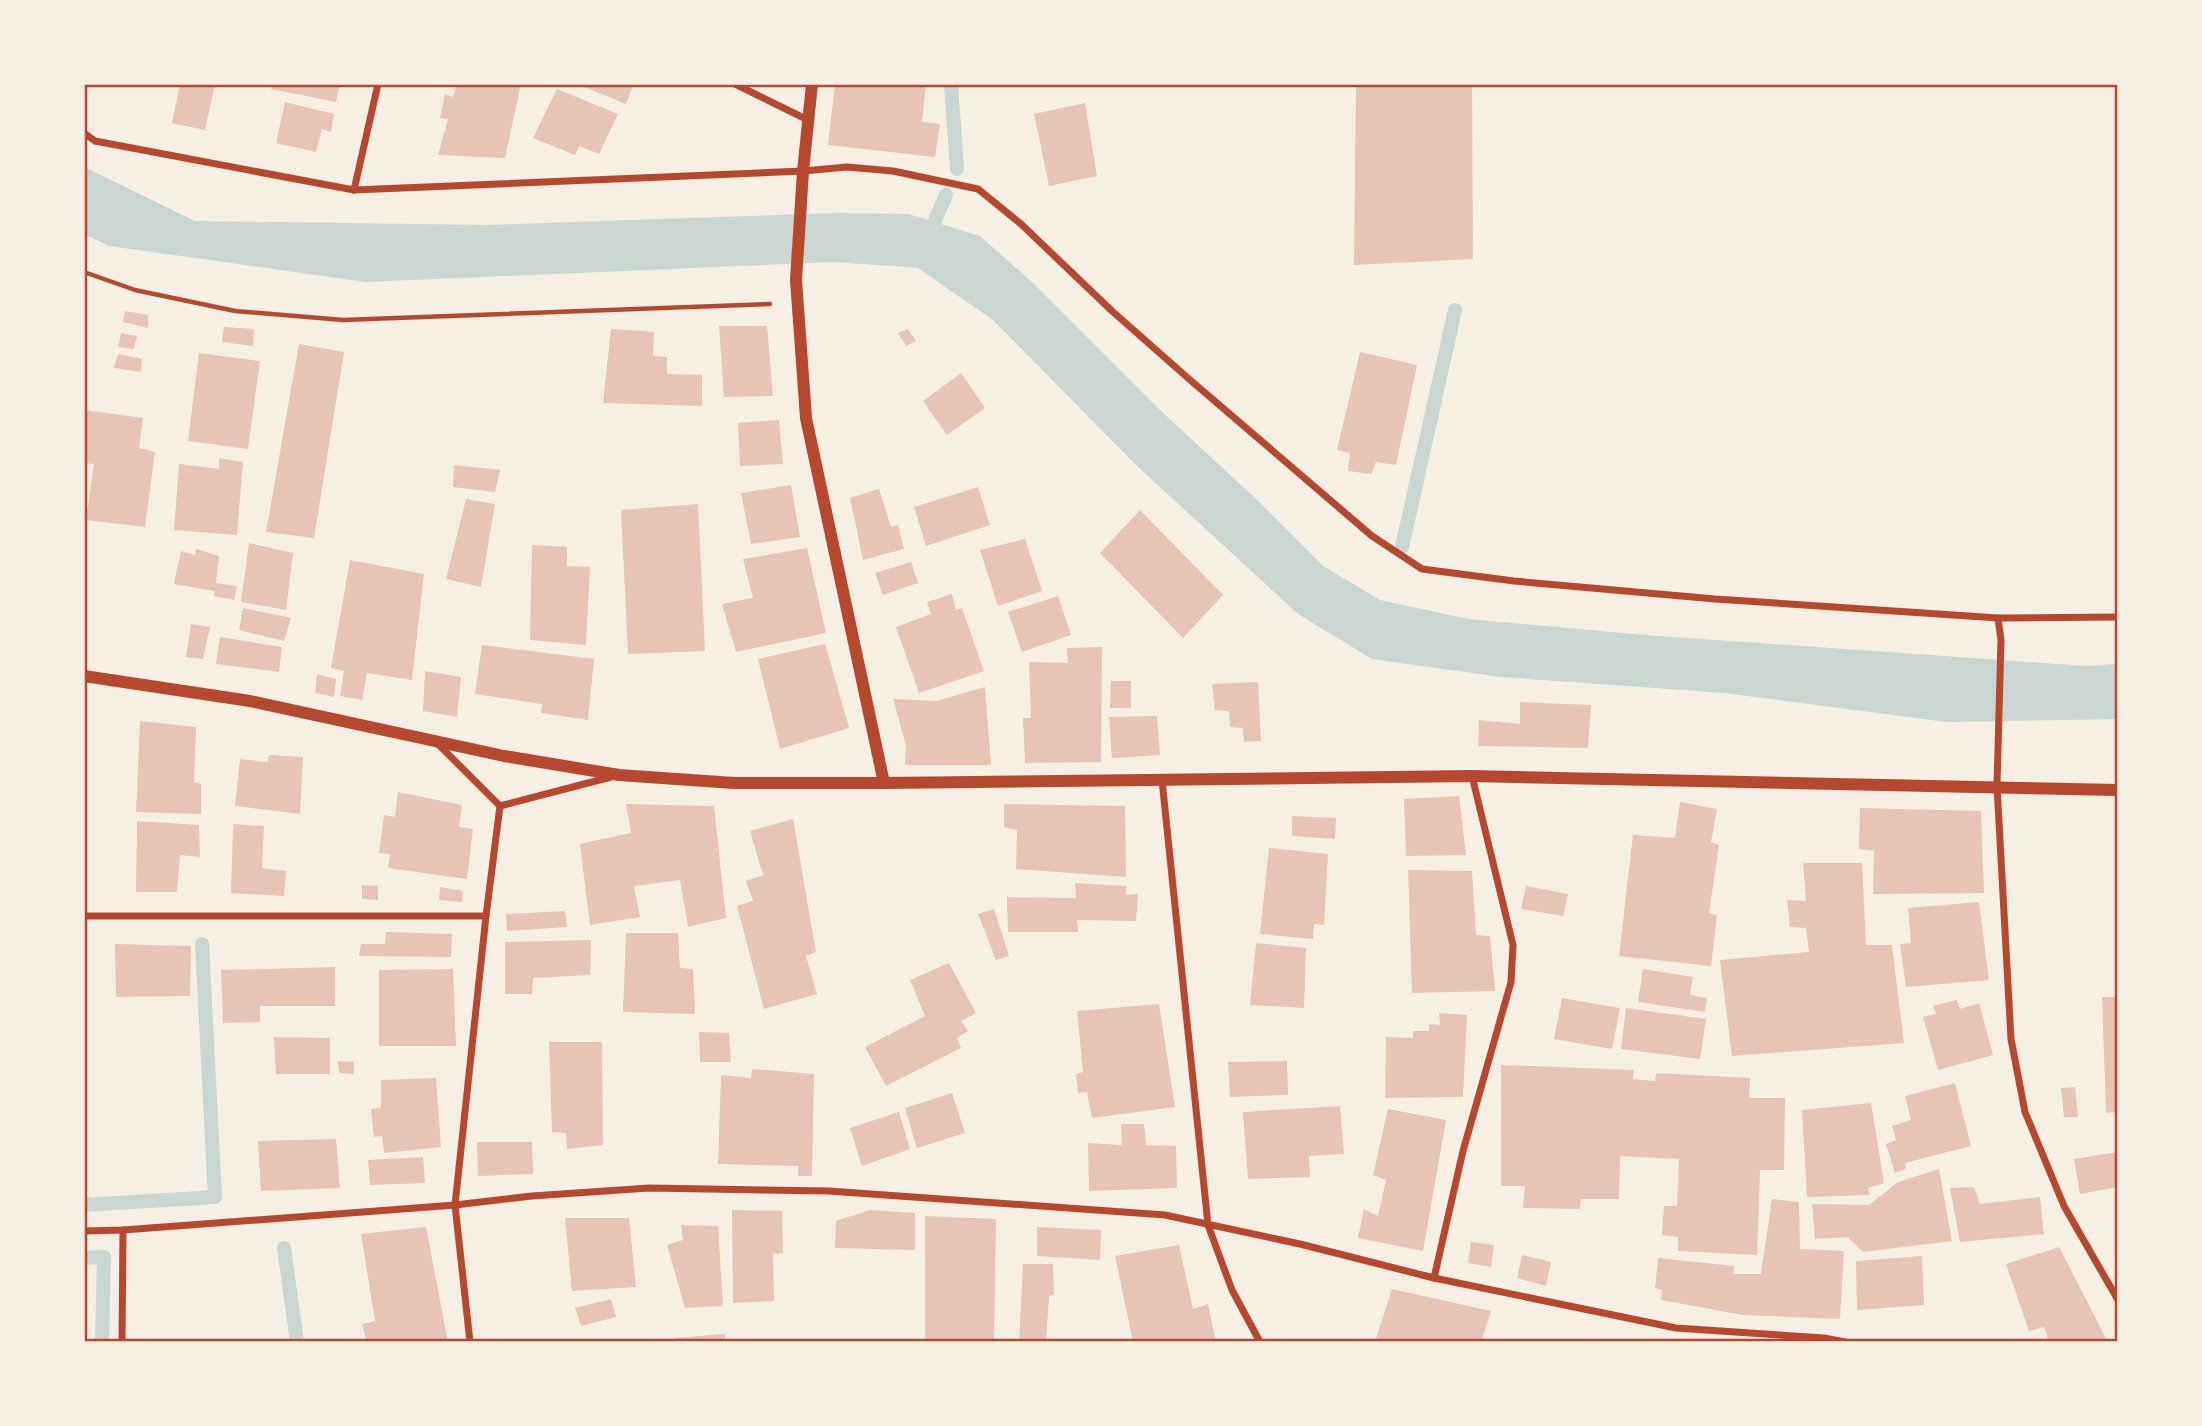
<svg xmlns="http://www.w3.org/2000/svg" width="2202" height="1426" viewBox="0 0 2202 1426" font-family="'Alegreya Sans',sans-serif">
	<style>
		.water { fill: #c9d6d2 }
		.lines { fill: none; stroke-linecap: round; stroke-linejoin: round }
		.stream { stroke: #c9d6d2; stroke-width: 14 }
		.building { fill: #e6c5b7 }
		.path { stroke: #b5482f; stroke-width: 4.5 }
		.minor { stroke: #b5482f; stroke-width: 7 }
		.tertiary { stroke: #b5482f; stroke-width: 12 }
		.neatline { fill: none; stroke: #b5482f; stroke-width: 2.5 }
	</style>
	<rect width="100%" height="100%" fill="#f6efe4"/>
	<!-- water -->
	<path class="water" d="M84,167L195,221L488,225L835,213L908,214L980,236L1034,284L1161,411L1255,498L1323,566L1380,600L1468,619L1645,635L2087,666L2118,664V719L1947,722L1725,693L1501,677L1372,659L1298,614L1136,465L993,320L918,268L834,262L366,282L109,246L84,234Z"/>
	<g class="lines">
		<!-- stream -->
		<g class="stream">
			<path d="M951,84L957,169"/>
			<path d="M927,239L946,195"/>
			<path d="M1402,547L1455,310"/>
			<path d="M84,1205L215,1197L202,944"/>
			<path d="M284,1248L297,1342"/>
			<path d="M84,1258L104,1257L102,1342"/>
		</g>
	</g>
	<!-- building -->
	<g class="building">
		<path d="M180,84H215L205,130L172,123Z"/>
		<path d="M272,84H340L336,102L271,89Z"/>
		<path d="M457,84H521L505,158L438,155L448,119L440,118L445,94L453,97Z"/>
		<path d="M577,84H634L626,104Z"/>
		<path d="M835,84H926L922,122L940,124L935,157L828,145Z"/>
		<path d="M1356,84H1472L1473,259L1354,265Z"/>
		<path d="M557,89L618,114L599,154L579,146L575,155L533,138Z"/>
		<path d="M285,102L334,114L331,132L322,129L316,152L276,143Z"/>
		<path d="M1085,103L1097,176L1049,186L1034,114Z"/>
		<path d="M125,311L148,315V328L123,322Z"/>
		<path d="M719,326H767L773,396L724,397Z"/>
		<path d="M224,327L254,329L253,346L222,342Z"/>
		<path d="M611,329L654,332L653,356L667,357V374L702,375V406L603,403Z"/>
		<path d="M908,329L916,341L906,346L898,333Z"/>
		<path d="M121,333L137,336L134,349L118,347Z"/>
		<path d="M299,344L344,352L314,538L266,532Z"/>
		<path d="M1360,352L1417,365L1396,465L1376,462L1371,474L1348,471L1350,453L1337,450Z"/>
		<path d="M199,353L260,361L248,449L188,441Z"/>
		<path d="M118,354L142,359L141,372L114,368Z"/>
		<path d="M961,373L985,408L947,435L923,401Z"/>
		<path d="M84,410L143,418L139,448L155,452L145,527L86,520L94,464L84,463Z"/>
		<path d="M779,420L783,464L740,466L738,423Z"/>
		<path d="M219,458L243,462L237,535L174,530L179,464L219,469Z"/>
		<path d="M454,465L500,470L495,492L453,487Z"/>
		<path d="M791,485L800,537L751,544L741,493Z"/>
		<path d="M978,487L990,525L926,546L914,507Z"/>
		<path d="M879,489L891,527L898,525L904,549L863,560L850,498Z"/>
		<path d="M466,499L495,504L481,587L446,579Z"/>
		<path d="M698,504L705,651L628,654L621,510Z"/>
		<path d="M1140,510L1223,595L1183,638L1100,553Z"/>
		<path d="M1025,539L1042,591L998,606L980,550Z"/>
		<path d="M249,543L293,553L286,610L241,602Z"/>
		<path d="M532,545L567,547V566L590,567L586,645L530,640Z"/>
		<path d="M807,548L826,633L736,652L722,604L753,598L743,559Z"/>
		<path d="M196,549L219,556L216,583L237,586L234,600L214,596L215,591L174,584L181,551L195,555Z"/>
		<path d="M350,560L424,574L412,680L367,673L362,700L340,696L344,671L331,668Z"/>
		<path d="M911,562L918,583L883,595L875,573Z"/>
		<path d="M952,594L956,610L962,608L984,671L919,693L896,627L931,614L927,602Z"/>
		<path d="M1058,596L1071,635L1022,652L1008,612Z"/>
		<path d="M243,608L291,618L284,641L239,630Z"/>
		<path d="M191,624L210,627L203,659L186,657Z"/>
		<path d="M220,637L282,647L279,672L216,664Z"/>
		<path d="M825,644L849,728L780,749L758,659Z"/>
		<path d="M482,645L594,659L588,720L541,713L542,704L475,694Z"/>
		<path d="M1102,647L1101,762L1025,763L1023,718H1031L1029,662L1068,663L1067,648Z"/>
		<path d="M425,671L461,677L457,717L423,711Z"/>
		<path d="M317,674L336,679L334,697L315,693Z"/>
		<path d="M1111,681H1131V708H1110Z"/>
		<path d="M1258,682L1261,741L1244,742L1243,728L1230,727L1229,711L1215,710L1212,684Z"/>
		<path d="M985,687L991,765H905L906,745L893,699L936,701Z"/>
		<path d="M1520,702L1591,705L1588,748L1478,746L1479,720L1520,724Z"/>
		<path d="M1157,716L1160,755L1112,758L1109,717Z"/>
		<path d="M140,721L196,727L194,782L201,784V814L136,812Z"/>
		<path d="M269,755L303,757L300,814L235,806L240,759L268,762Z"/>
		<path d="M398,792L462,805L459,827L473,829L467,879L388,868L390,854L379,853L384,815L395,817Z"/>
		<path d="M1459,796L1466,855L1406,856L1404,799Z"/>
		<path d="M1680,802L1717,809L1711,842L1719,845L1709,913L1717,915L1711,966L1619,956L1633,835L1675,838Z"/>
		<path d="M626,804L714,806L726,918L688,927L680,880L634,886L640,917L590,925L580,844L631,833Z"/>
		<path d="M1004,804L1125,806L1126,877L1016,869L1017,830L1004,827Z"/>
		<path d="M1860,808L1981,811L1984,893L1873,894L1874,851L1859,849Z"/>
		<path d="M1292,816L1336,818L1335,839L1292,836Z"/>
		<path d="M793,819L816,952L806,956L817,994L764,1009L737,906L753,901L746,881L763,875L750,831Z"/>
		<path d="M137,821L199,825L200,857L180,855L177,892H136Z"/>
		<path d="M233,824L264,826L262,868L286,871L284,896L231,893Z"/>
		<path d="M1269,848L1328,854L1324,925L1314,924L1313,939L1260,934Z"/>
		<path d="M1803,863H1862L1866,945H1892L1904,1043L1732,1056L1720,960L1809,952L1806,928L1790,927L1787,900L1806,901Z"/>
		<path d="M1408,870L1472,871L1476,935L1490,936L1495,991L1412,993Z"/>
		<path d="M1075,883L1126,886V895L1138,894L1136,921L1077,920L1078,932H1008L1007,897L1076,898Z"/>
		<path d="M362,885L378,886V900L362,899Z"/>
		<path d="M1526,886L1568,894L1563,916L1521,909Z"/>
		<path d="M440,887L463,891L462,902L439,900Z"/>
		<path d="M1979,902L1989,980L1906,987L1900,944L1911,943L1908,908Z"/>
		<path d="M994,909L1009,956L996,960L978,914Z"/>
		<path d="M565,911L567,927L507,931L506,914Z"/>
		<path d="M386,932L452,934L451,957L359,956L361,944H385Z"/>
		<path d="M626,933H678L680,968L693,969L695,1014L623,1012Z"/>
		<path d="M591,940L590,975L533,978L532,994H505V942Z"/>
		<path d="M1256,943L1306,948L1304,1008L1250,1005Z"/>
		<path d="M115,944L191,946L190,996L116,997Z"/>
		<path d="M949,963L976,1013L961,1021L968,1031L957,1038L961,1048L886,1086L865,1047L925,1016L910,980Z"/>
		<path d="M335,967V1006H260V1022L223,1023L221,970Z"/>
		<path d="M453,969L456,1046H379V970Z"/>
		<path d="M1643,969L1693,977L1690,995L1707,998L1705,1012L1638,1002Z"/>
		<path d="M2102,997H2118V1112L2106,1113Z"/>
		<path d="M1562,998L1620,1008L1612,1049L1554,1039Z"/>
		<path d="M1957,1000L1960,1009L1979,1003L1993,1055L1938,1070L1923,1017L1936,1014L1933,1006Z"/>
		<path d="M1159,1004L1175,1107L1092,1118L1087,1092L1078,1093L1076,1074L1083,1072L1077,1011Z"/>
		<path d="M1626,1008L1706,1019L1700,1059L1621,1049Z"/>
		<path d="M1439,1013L1467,1015L1463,1097L1385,1098L1386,1037L1413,1038V1031H1429V1024L1440,1025Z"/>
		<path d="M699,1032L729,1033L731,1062H700Z"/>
		<path d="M274,1037L330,1038V1074H276Z"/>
		<path d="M549,1042H602L603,1145L567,1149L566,1133L552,1132Z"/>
		<path d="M338,1061L354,1062V1074L339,1073Z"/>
		<path d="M1287,1061L1288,1095L1230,1097L1228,1062Z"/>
		<path d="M1501,1065L1634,1070L1633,1079L1655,1081L1656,1073L1750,1078L1749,1098H1785L1784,1170H1760L1757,1255L1678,1251V1237L1662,1235L1664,1206H1677L1679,1159L1620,1156L1619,1199H1581L1580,1209L1523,1208L1525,1186H1501Z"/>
		<path d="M752,1069L814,1074L812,1176H798V1166L718,1164L721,1075L751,1078Z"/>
		<path d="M436,1078L441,1147L384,1153L382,1136L374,1137L371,1109L381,1108V1080Z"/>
		<path d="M1955,1083L1971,1146L1905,1163L1906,1169L1895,1173L1886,1144L1896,1140L1892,1126L1911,1120L1905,1096Z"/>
		<path d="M2075,1087L2078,1117H2064L2061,1088Z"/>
		<path d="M952,1093L965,1133L917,1148L905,1108Z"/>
		<path d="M1871,1103L1884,1183L1868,1188L1870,1195L1807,1197L1802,1110Z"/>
		<path d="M1340,1106L1344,1154L1309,1156L1310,1177L1248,1179L1243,1112Z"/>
		<path d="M1388,1109L1446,1120L1423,1251L1358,1238L1364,1209L1378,1216L1386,1180L1373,1175Z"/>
		<path d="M899,1112L910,1149L862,1166L850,1128Z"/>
		<path d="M1121,1124H1144L1146,1145L1176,1146L1177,1188L1089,1191L1088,1143L1122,1145Z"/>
		<path d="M336,1139L340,1188L261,1191L258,1141Z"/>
		<path d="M477,1142H532L533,1174L478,1176Z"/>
		<path d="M2118,1152V1187L2080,1194L2074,1159Z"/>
		<path d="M423,1157L425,1183L370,1185L368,1160Z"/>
		<path d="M1939,1169L1952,1241L1863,1252L1848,1237L1815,1239L1812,1204L1869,1205L1898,1182Z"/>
		<path d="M1974,1187L1980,1204L2040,1197L2044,1234L1960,1242L1950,1188Z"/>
		<path d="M1772,1199L1799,1202L1800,1249L1844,1251L1840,1319L1743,1315L1661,1300L1662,1290L1655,1288L1658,1258L1734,1266L1733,1274H1761Z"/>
		<path d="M732,1210L782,1211L783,1253L773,1254L774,1301L733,1303Z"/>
		<path d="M870,1210L915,1213V1250L835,1248L836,1221Z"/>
		<path d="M925,1216L996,1219L994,1342H925Z"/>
		<path d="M565,1218H629L636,1287L572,1291Z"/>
		<path d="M681,1225L718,1226L723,1306L685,1308L667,1245L683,1240Z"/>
		<path d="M426,1227L448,1342H367L362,1324L375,1321L361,1234Z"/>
		<path d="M1037,1227L1101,1230L1100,1260L1037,1256Z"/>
		<path d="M1471,1242L1494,1245L1491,1267L1468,1263Z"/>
		<path d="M1179,1245L1193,1309L1208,1304L1216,1342H1133L1115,1256Z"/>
		<path d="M2059,1247L2108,1342H2049L2044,1327L2029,1331L2006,1264Z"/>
		<path d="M1522,1255L1551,1262L1546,1286L1517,1278Z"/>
		<path d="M1922,1256L1924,1305L1857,1310L1856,1261Z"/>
		<path d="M1023,1264H1053L1054,1295L1049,1296L1046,1342H1019Z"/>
		<path d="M1392,1289L1491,1311L1481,1342H1375Z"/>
		<path d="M611,1299L616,1317L581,1326L575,1308Z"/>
		<path d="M725,1334V1342H674V1338Z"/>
	</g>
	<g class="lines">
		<!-- path -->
		<path class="path" d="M84,272L135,290L235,311L343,320L770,304"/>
		<!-- minor -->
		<g class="minor">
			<path d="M735,84L808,120"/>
			<path d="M84,133L95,141L354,190L803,171L847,167L893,171L978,189L1021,224L1112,311L1189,379L1372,536L1422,569L1514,581L1715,599L1998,618"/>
			<path d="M354,190L378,84"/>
			<path d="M2118,617L1998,618L2001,640L1997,786L2011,1039L2025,1112L2064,1206L2118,1300"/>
			<path d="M436,742L500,806L611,777"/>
			<path d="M1162,780L1208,1225L1232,1290L1260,1342"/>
			<path d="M84,916H486"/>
			<path d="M84,1231L123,1230L455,1205L532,1196L649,1188L829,1191L1165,1215L1300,1244L1434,1278L1676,1328L1824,1338L1845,1342"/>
			<path d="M1434,1278L1463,1151L1511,982L1513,945L1472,776"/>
			<path d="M122,1342L123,1230"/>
			<path d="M470,1342L455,1205L486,916L500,806"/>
		</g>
		<!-- tertiary -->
		<g class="tertiary">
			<path d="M812,84L803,171L796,280L806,418L884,783"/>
			<path d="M84,676L250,701L504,756L619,775L734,783H884L1472,776L2118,790"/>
		</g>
	</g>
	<!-- border -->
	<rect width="2202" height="1426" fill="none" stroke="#f6efe4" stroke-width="172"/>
	<rect x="86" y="86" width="2030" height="1254" class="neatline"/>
</svg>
